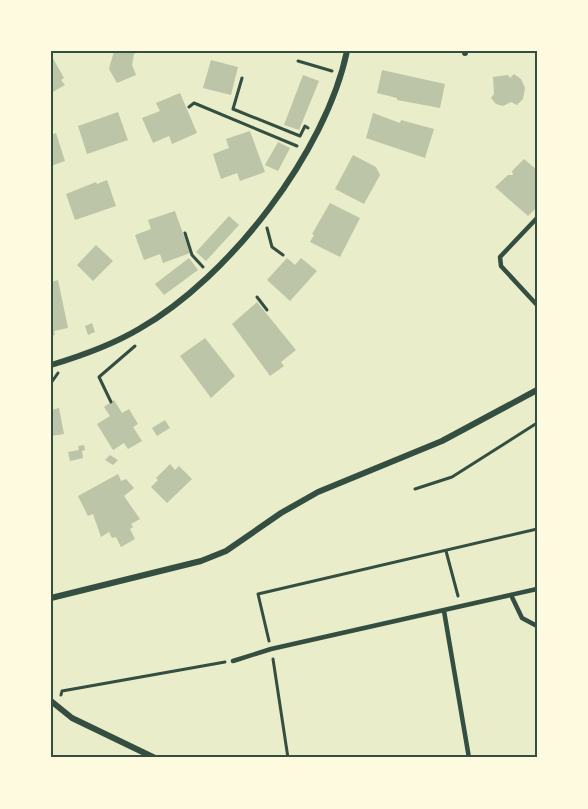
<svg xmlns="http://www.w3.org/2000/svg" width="588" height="809" viewBox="0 0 588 809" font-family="'Asap Condensed',sans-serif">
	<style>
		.building { fill: #bcc5a7 }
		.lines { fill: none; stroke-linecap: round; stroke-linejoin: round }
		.path { stroke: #344e41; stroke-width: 3 }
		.service { stroke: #344e41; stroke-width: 4.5 }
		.minor { stroke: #344e41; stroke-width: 6 }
		.neatline { fill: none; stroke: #344e41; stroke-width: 2 }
	</style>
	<rect width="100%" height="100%" fill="#e9edc9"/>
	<!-- building -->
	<g class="building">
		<path d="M114,51H139L134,54L132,65L136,75L117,83L109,69Z"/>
		<path d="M51,55L64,78L61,80L65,85L51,93Z"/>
		<path d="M211,60L238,67L231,95L203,88Z"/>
		<path d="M382,70L445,84L440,108L397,100V98L377,93Z"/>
		<path d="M514,74L521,79L525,88L523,99L517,105L511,102L503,106L496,104L491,98L494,94L493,77L508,75L510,78Z"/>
		<path d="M303,75L319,81L299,130L284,125Z"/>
		<path d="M180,93L197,133L172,144L169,136L153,143L142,118L160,111L156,103Z"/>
		<path d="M118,112L128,140L87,154L78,126Z"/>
		<path d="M373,113L400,123L401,120L434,129L425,158L366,138Z"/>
		<path d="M250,131L265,172L240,181L237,173L221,179L213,154L229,148L226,139Z"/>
		<path d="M56,133L65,161L51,166V135Z"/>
		<path d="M278,142L290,148L278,171L265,165Z"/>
		<path d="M353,155L376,167L380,175L364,204L335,189Z"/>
		<path d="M524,159L537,170V207L528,216L495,187L508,175H513L512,171Z"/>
		<path d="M107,180L116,206L75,220L66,194L96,182L97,184Z"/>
		<path d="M330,203L360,218L340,257L310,242L314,235L312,234Z"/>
		<path d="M175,211L190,253L163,263L160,254L144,260L135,235L151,229L148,220Z"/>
		<path d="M229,216L239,225L206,261L196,252Z"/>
		<path d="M96,245L113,261L93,281L77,265Z"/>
		<path d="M189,258L198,270L164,295L155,284Z"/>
		<path d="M287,258L295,265L301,258L317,271L290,301L267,280Z"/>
		<path d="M58,280L68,328L54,331L55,335L51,336V282Z"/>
		<path d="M257,302L296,350L281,362L284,366L270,376L232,324Z"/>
		<path d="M92,323L95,332L88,335L85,326Z"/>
		<path d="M205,338L235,376L211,398L180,356Z"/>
		<path d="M114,400L122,413L129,409L138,424L133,427L142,441L128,449L124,443L113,450L97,424L110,416L104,407Z"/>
		<path d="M59,408L64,434L51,436V410Z"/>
		<path d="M165,420L170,428L157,436L152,428Z"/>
		<path d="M84,445L85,450L82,451L83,458L70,461L68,452L79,450L78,446Z"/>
		<path d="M110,455L118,460L113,465L105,460Z"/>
		<path d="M170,464L175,470L179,466L192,479L167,503L151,487L158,480L156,478Z"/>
		<path d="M118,474L121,481L126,479L134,488L124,496L140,519L131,524L133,527L130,529L135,539L121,547L116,537L112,538L109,532L101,537L93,514L88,516L78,496Z"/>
	</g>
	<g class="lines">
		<!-- path -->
		<g class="path">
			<path d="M298,61L332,71"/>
			<path d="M242,78L233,109L300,136L305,126L308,128"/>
			<path d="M189,107L194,103L297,146"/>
			<path d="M267,228L272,247L283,255"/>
			<path d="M185,233L192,255L203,267"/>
			<path d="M257,297L267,310"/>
			<path d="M51,383L58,373"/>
			<path d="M111,402L99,377L135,346"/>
			<path d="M415,489L452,477L537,423"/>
			<path d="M446,551L458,596"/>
			<path d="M269,641L258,594L537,529"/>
			<path d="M273,659L288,758"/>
			<path d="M61,695L62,691L225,662"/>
		</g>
		<!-- service -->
		<g class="service">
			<path d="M537,218L500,257L501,266L537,305"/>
			<path d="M511,595L522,618L537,626"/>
			<path d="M444,611L469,758"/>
			<path d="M233,661L271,649L537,589"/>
		</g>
		<!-- minor -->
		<g class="minor">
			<path d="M465,51V53"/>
			<path d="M51,365C81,356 112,345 139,329C229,278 326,152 347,51"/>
			<path d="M51,598L201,561L226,551L281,513L318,492L442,441L537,390"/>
			<path d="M51,701L72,718L155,758"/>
		</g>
	</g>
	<!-- border -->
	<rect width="588" height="809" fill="none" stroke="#fefae0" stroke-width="105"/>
	<rect x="52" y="52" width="484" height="704" class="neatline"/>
</svg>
